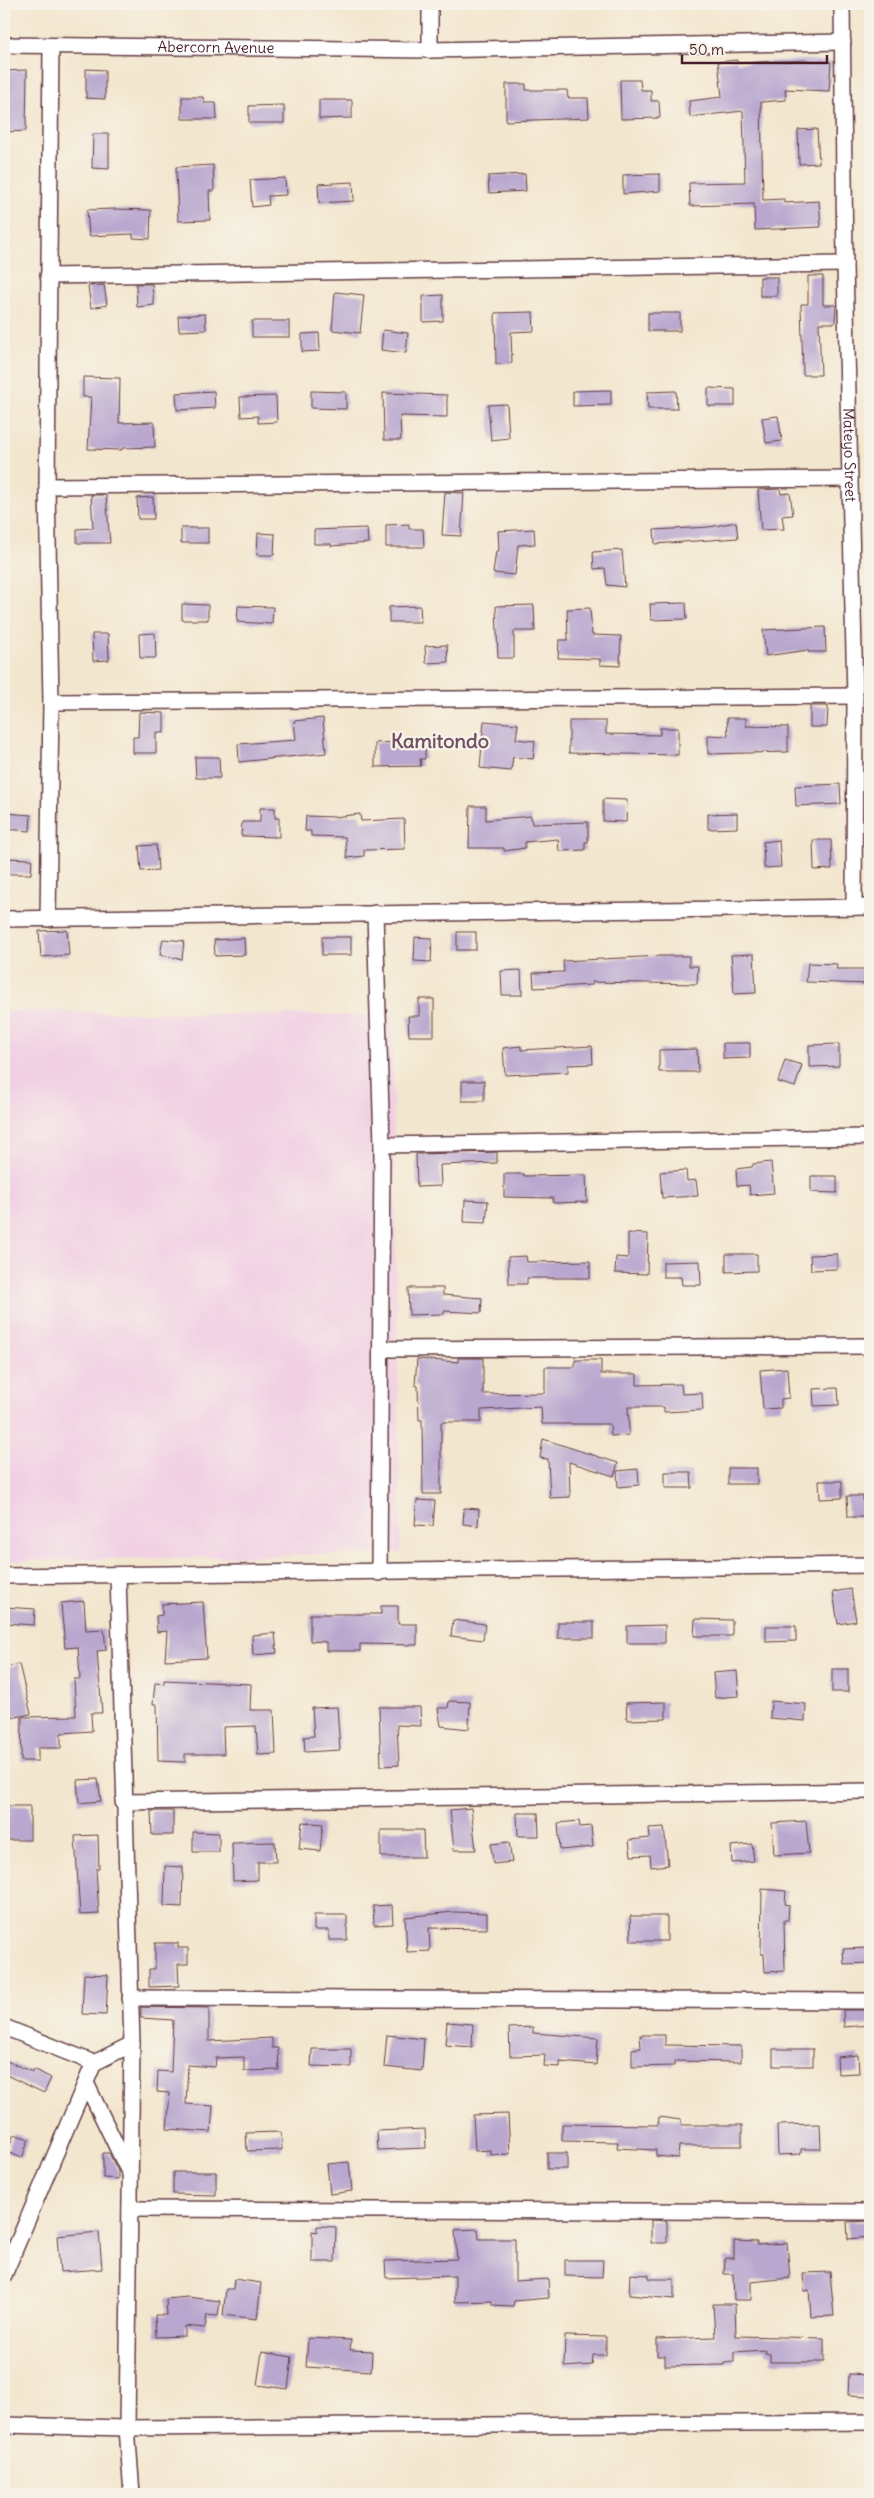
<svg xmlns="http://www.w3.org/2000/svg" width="874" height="2498" viewBox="0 0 874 2498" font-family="Delius,sans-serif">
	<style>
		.built { fill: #f1d0e4 }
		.building { fill: #b9a7cf }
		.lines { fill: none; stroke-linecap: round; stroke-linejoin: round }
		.street-casing { stroke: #633d43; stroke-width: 18 }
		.street { stroke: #fff; stroke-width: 15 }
		.labels { text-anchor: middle; stroke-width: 4.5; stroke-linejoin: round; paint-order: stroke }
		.street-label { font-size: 15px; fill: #4a1f2b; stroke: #f7f3e8 }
		.district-label { font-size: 20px; font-weight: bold; fill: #714f64; stroke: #f7f3e8 }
	</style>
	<rect width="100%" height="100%" fill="#f7f3e8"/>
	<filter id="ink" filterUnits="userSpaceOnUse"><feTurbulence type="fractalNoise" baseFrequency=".02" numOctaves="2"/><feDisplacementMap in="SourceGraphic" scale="10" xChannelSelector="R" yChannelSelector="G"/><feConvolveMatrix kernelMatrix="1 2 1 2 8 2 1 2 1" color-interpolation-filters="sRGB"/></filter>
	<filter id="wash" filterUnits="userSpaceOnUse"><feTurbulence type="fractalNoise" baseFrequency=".0096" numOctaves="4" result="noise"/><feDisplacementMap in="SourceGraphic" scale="20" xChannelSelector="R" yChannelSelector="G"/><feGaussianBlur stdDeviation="1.12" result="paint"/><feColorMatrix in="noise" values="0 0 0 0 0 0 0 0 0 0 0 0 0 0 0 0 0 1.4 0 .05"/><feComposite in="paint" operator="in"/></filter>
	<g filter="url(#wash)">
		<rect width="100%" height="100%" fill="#f3e6ce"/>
		<!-- built -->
		<path class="built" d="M4,1011L392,1016L401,1553L4,1561Z"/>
		<g id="blocks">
			<!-- building -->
			<g class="building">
				<path d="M737,60V63L806,60L831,62L829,91L785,89L786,100L761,102L763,200L784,199V203L819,201L821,227L755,230L754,204L690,206L689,183L745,182L743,111L690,117L689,101L722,97L718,62Z"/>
				<path d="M86,69L105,70V99L86,98Z"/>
				<path d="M27,70L26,131L4,132V71Z"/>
				<path d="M620,80H640L641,90H651V101H659L660,118L621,119Z"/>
				<path d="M506,84H526V90H567L568,98H588L589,118L506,121Z"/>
				<path d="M182,97H203L204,103H216L217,119H182Z"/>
				<path d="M319,100H352V118L319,119Z"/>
				<path d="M284,105V123H249V106Z"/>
				<path d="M817,129L819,163L799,164L798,130Z"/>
				<path d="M93,134H109V169L92,168Z"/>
				<path d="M213,165L214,191H209L210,220L178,221L176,167Z"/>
				<path d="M525,174L526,191L489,193L488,176Z"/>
				<path d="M660,174V191L623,194V175Z"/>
				<path d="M285,178L286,195L268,196L269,205L252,207L250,180Z"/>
				<path d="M353,182L354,201L319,203L318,184Z"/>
				<path d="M114,209L151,210L150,239L133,238V234L89,236L87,210Z"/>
				<path d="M808,276H823V305H836L835,323H819L821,375H803L801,304H808Z"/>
				<rect x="760" y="277" width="17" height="19"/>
				<path d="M136,284H152L154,305L137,307Z"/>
				<path d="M104,285L107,305L91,308L88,286Z"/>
				<path d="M335,292L364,295L360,333L332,330Z"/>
				<path d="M443,295V321L423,322V296Z"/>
				<path d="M533,312L534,331L511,332L512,363L496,364L495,313Z"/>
				<rect x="648" y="313" width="32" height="18"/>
				<path d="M205,314L206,330L179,331L178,316Z"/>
				<rect x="252" y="321" width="37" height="16"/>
				<path d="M383,330L408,333L406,353L381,350Z"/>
				<path d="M319,333L320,351L302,352V334Z"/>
				<path d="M83,377L120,378L119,423L154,422L155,447L122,448V450L88,449L91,397H83Z"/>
				<path d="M708,388L735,389V406H708Z"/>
				<path d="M611,390V405L573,406V391Z"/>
				<path d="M214,391L215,408L177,410L176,393Z"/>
				<path d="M311,391L346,392V409L311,408Z"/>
				<path d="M676,391L677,409H648L647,392Z"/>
				<path d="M383,393L447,395V417L400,416L401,440H384Z"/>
				<path d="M276,396L277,422L258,423V416L241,417L240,397Z"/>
				<path d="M507,404L509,438L491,440L488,405Z"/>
				<path d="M778,416L782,441L766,443L762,418Z"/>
				<path d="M780,489L781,494L790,493L793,515L782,516L784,529L761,530L758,490Z"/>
				<path d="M445,492L464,493L461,536L442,535Z"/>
				<path d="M91,495H106L110,543H77V529L93,528Z"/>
				<path d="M153,497L154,519H138L137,498Z"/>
				<path d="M736,522L738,538L655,544L654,530L709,527Z"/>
				<path d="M409,524V529H423L424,547H386V525Z"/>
				<rect x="181" y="528" width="27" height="15"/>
				<path d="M367,528L368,543L331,546V544H314V530Z"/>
				<path d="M534,529L535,544L518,545L515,575L493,573L496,551H499L498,531Z"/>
				<path d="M258,533L275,534L274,555H257Z"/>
				<path d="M622,550L625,587L607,585L605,568L594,569L593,552Z"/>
				<path d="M686,603L687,619L651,620L650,604Z"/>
				<path d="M182,604L208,605V620H182Z"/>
				<path d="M534,605L535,631H514V658H498L496,606Z"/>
				<path d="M238,606L273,607L272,624L237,622Z"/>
				<path d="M420,606L421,622H389V607Z"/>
				<path d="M590,608L592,635L621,636L620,666L600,665V659L558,658L559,640H568L567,609Z"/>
				<path d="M825,627L826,652H808V650L766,656L763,630Z"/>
				<path d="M155,633L156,658H140L139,634Z"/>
				<path d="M92,634H108L109,660L93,661Z"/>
				<path d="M447,645L448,662L426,663L425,646Z"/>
				<path d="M810,706H828L827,727H810Z"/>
				<path d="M139,712L164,713V733L156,732V753H133V737H138Z"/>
				<path d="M323,718L326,753L239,762L238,744L296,740L294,721Z"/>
				<path d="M727,718H746V726L788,727V752L708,754V735L728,736Z"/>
				<path d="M484,721L518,724L516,739L535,741L533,759L513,757L511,771L480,768Z"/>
				<path d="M569,721H606V734L660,735V728H678V755L569,753Z"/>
				<path d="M425,741V759H420L421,766L375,767V743Z"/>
				<path d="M195,757H219L220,778H196Z"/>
				<path d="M840,784L841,804L796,806L795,786Z"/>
				<path d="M603,799L627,800L626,822L603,821Z"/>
				<path d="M470,806H486V820L531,816L532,824L588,822V842H585V850L559,851L558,839L525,842V848L504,851V848H469Z"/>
				<path d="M260,808H275V818H279V837L241,836L242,822H260Z"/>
				<path d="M5,813L31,815L30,831L4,829Z"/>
				<path d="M737,813V828L708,829V814Z"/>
				<path d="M360,814L361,821L404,819L405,849L364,850V856L347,858L345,837L311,836V831H305L306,816L334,817Z"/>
				<path d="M779,840L781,867L764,868L763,842Z"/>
				<path d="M813,840H831L832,869L814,870Z"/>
				<path d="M156,845L158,870L141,871L139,846Z"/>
				<path d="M4,858L32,859L31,874H4Z"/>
				<path d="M67,930L69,955L41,957L39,931Z"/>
				<rect x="457" y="932" width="19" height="18"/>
				<rect x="322" y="937" width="29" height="18"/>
				<path d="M415,937L432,938L431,962L414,961Z"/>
				<path d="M244,938L245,955L215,956L214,940Z"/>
				<path d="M163,939L184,941L182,959L160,955Z"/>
				<path d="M754,954L756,993L734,994L731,955Z"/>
				<path d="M661,956H689V966H698L697,984L592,982V985L534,988L533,973L564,972L563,961Z"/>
				<path d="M808,963L837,964L836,969H870V984L806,982Z"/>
				<path d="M521,970L522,995H502L501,971Z"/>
				<path d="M419,999H434V1036H409L408,1016H419Z"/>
				<path d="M723,1043H750V1058L723,1059Z"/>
				<path d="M839,1044V1066L809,1067V1045Z"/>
				<path d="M521,1046V1050L592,1046L593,1064L568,1065V1072L505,1075L503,1048Z"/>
				<path d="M697,1049L698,1072H659V1050Z"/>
				<path d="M785,1060L802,1065L795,1087L778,1082Z"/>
				<rect x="462" y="1081" width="22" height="20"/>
				<path d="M497,1152V1163L440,1165L441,1186L417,1187L416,1154Z"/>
				<path d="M771,1162L774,1193L750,1195L749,1185L737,1186L736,1169L752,1167L753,1164Z"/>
				<path d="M686,1170L687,1181L696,1180L698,1196L662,1198L660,1172Z"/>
				<path d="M504,1174H524V1176L586,1175L587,1202L553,1203V1198L504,1197Z"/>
				<path d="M811,1176H837V1193L811,1192Z"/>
				<path d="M465,1200L488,1201L486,1223L464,1222Z"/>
				<path d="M628,1233L648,1234L647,1274L615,1273L616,1257L628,1258Z"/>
				<path d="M726,1254H757V1271L726,1272Z"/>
				<path d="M837,1254V1269L811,1270L810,1255Z"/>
				<path d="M526,1256L527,1262L590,1261V1278H527V1284H509L508,1257Z"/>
				<path d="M700,1261L701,1285H682L681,1277H663V1262Z"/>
				<path d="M408,1288H443V1295L482,1298L481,1313L444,1311V1314L409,1315Z"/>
				<path d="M458,1358H483V1394L545,1393V1367H575V1360H601V1374H637V1385L681,1384L682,1394L702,1393L703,1410L664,1412V1407H628L629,1435L611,1436L610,1424H542L541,1407L481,1410V1422H441V1494H423L422,1420H419L418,1386L415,1385L417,1359L458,1362Z"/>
				<path d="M787,1368L789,1398L781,1399V1408L763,1409L760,1370Z"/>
				<path d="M838,1388L839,1405L814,1406L813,1389Z"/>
				<path d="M543,1439L618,1463L614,1476L569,1462L570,1497L550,1498L548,1459L540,1458Z"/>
				<rect x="728" y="1468" width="29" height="16"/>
				<path d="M638,1469L639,1485L618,1487L617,1471Z"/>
				<path d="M665,1472H691L692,1488H665Z"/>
				<path d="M819,1481H842V1498L820,1499Z"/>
				<path d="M847,1496H863L864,1517H848Z"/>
				<path d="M417,1500L435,1501L433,1526L415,1525Z"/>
				<path d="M464,1508L479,1509L478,1526L463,1524Z"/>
				<path d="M851,1589L856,1621L838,1624L833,1592Z"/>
				<path d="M84,1601L86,1630L104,1629L106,1650L97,1651L102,1713H91L92,1731L61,1733V1748H38V1761H21L22,1717L76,1716L74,1679H80L78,1647L65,1648L61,1603Z"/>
				<path d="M203,1602L207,1658L165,1660L167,1631L157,1632L156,1616L162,1615V1604Z"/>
				<path d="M381,1606H398V1624H417V1645L360,1644V1651H326V1642L310,1641V1614H381Z"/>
				<path d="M4,1607L35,1609L34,1625L4,1623Z"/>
				<path d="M695,1619L732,1620V1636H694Z"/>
				<path d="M453,1620L485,1624L483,1640L451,1636Z"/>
				<rect x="558" y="1622" width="36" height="16"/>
				<path d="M665,1625V1643H627V1626Z"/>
				<path d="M766,1626H796V1641L766,1642Z"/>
				<path d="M275,1633L277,1653L253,1655L252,1635Z"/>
				<path d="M19,1664L31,1714L11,1718L4,1668Z"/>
				<rect x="832" y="1669" width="16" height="23"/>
				<path d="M737,1671L739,1696L715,1698L713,1673Z"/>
				<path d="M164,1680L251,1684L250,1710H274L276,1754L258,1755L256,1726L223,1727L224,1754H185V1762L158,1761L157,1704H153L155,1683L164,1684Z"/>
				<path d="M449,1701L470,1702L469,1729L441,1726L438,1708H448Z"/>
				<path d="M771,1701L806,1704L805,1721L770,1718Z"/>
				<path d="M666,1702V1719L627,1720L626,1703Z"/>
				<path d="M337,1707L340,1750L305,1752L304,1737L314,1736L312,1708Z"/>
				<path d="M379,1707H420L421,1726L397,1725L399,1765L381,1766Z"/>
				<path d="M98,1779L101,1801L79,1803L77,1780Z"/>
				<rect x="4" y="1806" width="26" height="34"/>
				<path d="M471,1808L476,1850H454L450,1810Z"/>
				<path d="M151,1811H173V1835H152Z"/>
				<path d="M517,1813H538L539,1836H518Z"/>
				<path d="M579,1821L580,1827L591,1826L593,1847L560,1850L558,1823Z"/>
				<path d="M806,1821L809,1853L774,1855L772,1823Z"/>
				<path d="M302,1822L323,1824L320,1851L299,1849Z"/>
				<path d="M664,1827L668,1865L651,1867L650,1855L631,1856L629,1840L650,1838L649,1828Z"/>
				<path d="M381,1830H423L424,1857H381Z"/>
				<path d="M193,1832L219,1833V1852H193Z"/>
				<path d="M98,1835L99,1869H96L99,1914L80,1915L75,1836Z"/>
				<path d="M275,1842L276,1862H258V1880L233,1881L232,1843Z"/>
				<path d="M509,1842L512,1862L493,1864L491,1844Z"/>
				<path d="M752,1844L754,1861L732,1863L731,1846Z"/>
				<path d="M165,1866L183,1867L182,1907L164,1906Z"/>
				<path d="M762,1889L786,1891L785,1904L789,1905L788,1920H784L785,1971L765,1972L764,1954H761Z"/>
				<path d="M392,1905L393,1924L374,1925L373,1906Z"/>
				<path d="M453,1912L487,1913V1929L429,1928L430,1951L407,1952L405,1917Z"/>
				<path d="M314,1915H347V1940H329V1930H314Z"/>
				<path d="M630,1916H667V1941H631Z"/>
				<path d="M155,1943H178V1948H188V1964H178L179,1986L149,1987V1969H155Z"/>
				<path d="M870,1948V1963L844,1964L843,1949Z"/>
				<path d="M84,1974L108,1975L106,2015L82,2014Z"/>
				<path d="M141,2007L209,2008V2041L272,2038V2048H278L279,2070L244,2071V2057L216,2058L215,2067L188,2065L186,2104L213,2106L211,2132L167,2129L170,2093L157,2092L158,2071L171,2072L173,2020L141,2018Z"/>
				<path d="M843,2010H870V2025L844,2027Z"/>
				<path d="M447,2022L473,2024L472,2047L445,2045Z"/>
				<path d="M533,2027V2033L598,2038L596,2065L560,2062V2067L544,2066L545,2055L510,2056L509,2028Z"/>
				<path d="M387,2035L424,2039L422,2071L384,2067Z"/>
				<path d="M640,2035H665V2045L741,2046V2062L674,2061V2066L632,2067V2049L641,2048Z"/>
				<path d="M312,2049H351V2067L311,2066Z"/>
				<rect x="773" y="2049" width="40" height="17"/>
				<path d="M858,2055L859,2073L838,2074L837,2057Z"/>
				<path d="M4,2060L33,2072L34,2069L51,2078L44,2093L4,2074Z"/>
				<path d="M508,2114L510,2154L491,2155V2150L475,2151L473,2115Z"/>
				<path d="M659,2117L681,2120V2125H742V2146H679L678,2158L656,2156V2150L617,2148L618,2142L562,2141V2124L658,2125Z"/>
				<path d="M820,2124L821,2149H801V2154L778,2155L777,2125Z"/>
				<path d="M425,2129L426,2148L378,2150L377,2131Z"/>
				<path d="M281,2132L282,2150L247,2151L246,2133Z"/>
				<path d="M14,2134L29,2139L22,2158L7,2152Z"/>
				<path d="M103,2153H109L118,2171V2179L103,2178Z"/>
				<rect x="547" y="2153" width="20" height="16"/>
				<path d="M349,2162L352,2191L330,2194L327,2164Z"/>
				<path d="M173,2172H216V2195L173,2194Z"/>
				<path d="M651,2220L667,2221V2243H651Z"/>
				<path d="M870,2221V2237L848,2239L847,2222Z"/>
				<path d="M317,2226L336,2227L335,2262H312V2231L317,2232Z"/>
				<path d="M478,2229L479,2239H515V2281L548,2279L549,2298L514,2301L513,2306L492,2305V2301L455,2302V2276L386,2278L385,2261L457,2259L455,2230Z"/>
				<path d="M99,2232L102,2269L60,2272L57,2236Z"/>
				<path d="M734,2241L757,2242V2245L787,2243L790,2278L751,2282V2300H734L733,2274H724L725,2258H734Z"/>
				<path d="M565,2260H603L602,2277L565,2276Z"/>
				<path d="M830,2272L834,2316L811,2317L809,2290L804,2291L803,2273Z"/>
				<path d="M630,2274L649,2275V2279H674V2299L629,2295Z"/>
				<path d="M234,2279L261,2283L257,2319L223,2315L226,2289H233Z"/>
				<path d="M188,2297L220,2301L218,2316L207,2315L205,2328L185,2326V2336L156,2337L155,2315H167L166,2299Z"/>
				<path d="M713,2304H735L736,2336L824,2338V2362H770V2354L765,2353V2350L734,2352V2362L724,2363V2365L665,2366V2356H657V2339L715,2337Z"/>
				<path d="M565,2336L606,2337V2355H593L592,2365L564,2367Z"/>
				<path d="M308,2338L351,2340L350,2350L372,2351L371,2371L306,2367Z"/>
				<path d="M262,2352L292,2357L288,2389L257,2385Z"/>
				<path d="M849,2374L870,2375V2396L848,2395Z"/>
			</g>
		</g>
	</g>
	<g filter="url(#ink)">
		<use href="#blocks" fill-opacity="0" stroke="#633d43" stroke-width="1"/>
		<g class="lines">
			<defs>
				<g id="street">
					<path d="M430,4V50L843,42"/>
					<path id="s1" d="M842,4L845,264L855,696L854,907"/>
					<path id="s2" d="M4,45L430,50"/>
					<path d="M48,276L845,264"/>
					<path d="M47,486L850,479"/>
					<path d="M51,702L855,696"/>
					<path d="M375,913L382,1145L379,1573"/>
					<path d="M4,919L870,907"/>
					<path d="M48,919L51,702L47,486L51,46"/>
					<path d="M382,1145L870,1137"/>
					<path d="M382,1349L870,1346"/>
					<path d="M118,1575L132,2044L127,2428L132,2494"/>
					<path d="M4,1576L870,1565"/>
					<path d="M123,1802L870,1791"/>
					<path d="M130,1998L870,2001"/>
					<path d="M4,2027L94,2063"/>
					<path d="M86,2083L128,2170"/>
					<path d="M130,2209L870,2212"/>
					<path d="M4,2275L94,2063L132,2044"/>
					<path d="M4,2425L127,2428L870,2422"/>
				</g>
			</defs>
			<!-- street casing -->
			<use href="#street" class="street-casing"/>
			<!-- street -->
			<use href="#street" class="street"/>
		</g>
	</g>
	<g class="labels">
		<!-- street labels -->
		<g class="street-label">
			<text dy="5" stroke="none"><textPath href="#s2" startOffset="212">Abercorn Avenue</textPath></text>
			<text dy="5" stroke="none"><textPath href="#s1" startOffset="451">Mateyo Street</textPath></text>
		</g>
		<!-- district labels -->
		<g class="district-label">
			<text x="440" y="748">Kamitondo</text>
		</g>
	</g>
	<!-- margin -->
	<rect width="874" height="2498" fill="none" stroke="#f7f3e8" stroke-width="20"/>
	<!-- scale -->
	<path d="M682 55v8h145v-8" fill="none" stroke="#4a1f2b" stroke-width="2.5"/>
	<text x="689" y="55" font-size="15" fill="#4a1f2b" stroke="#f7f3e8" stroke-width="4" paint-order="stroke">50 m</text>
</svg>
